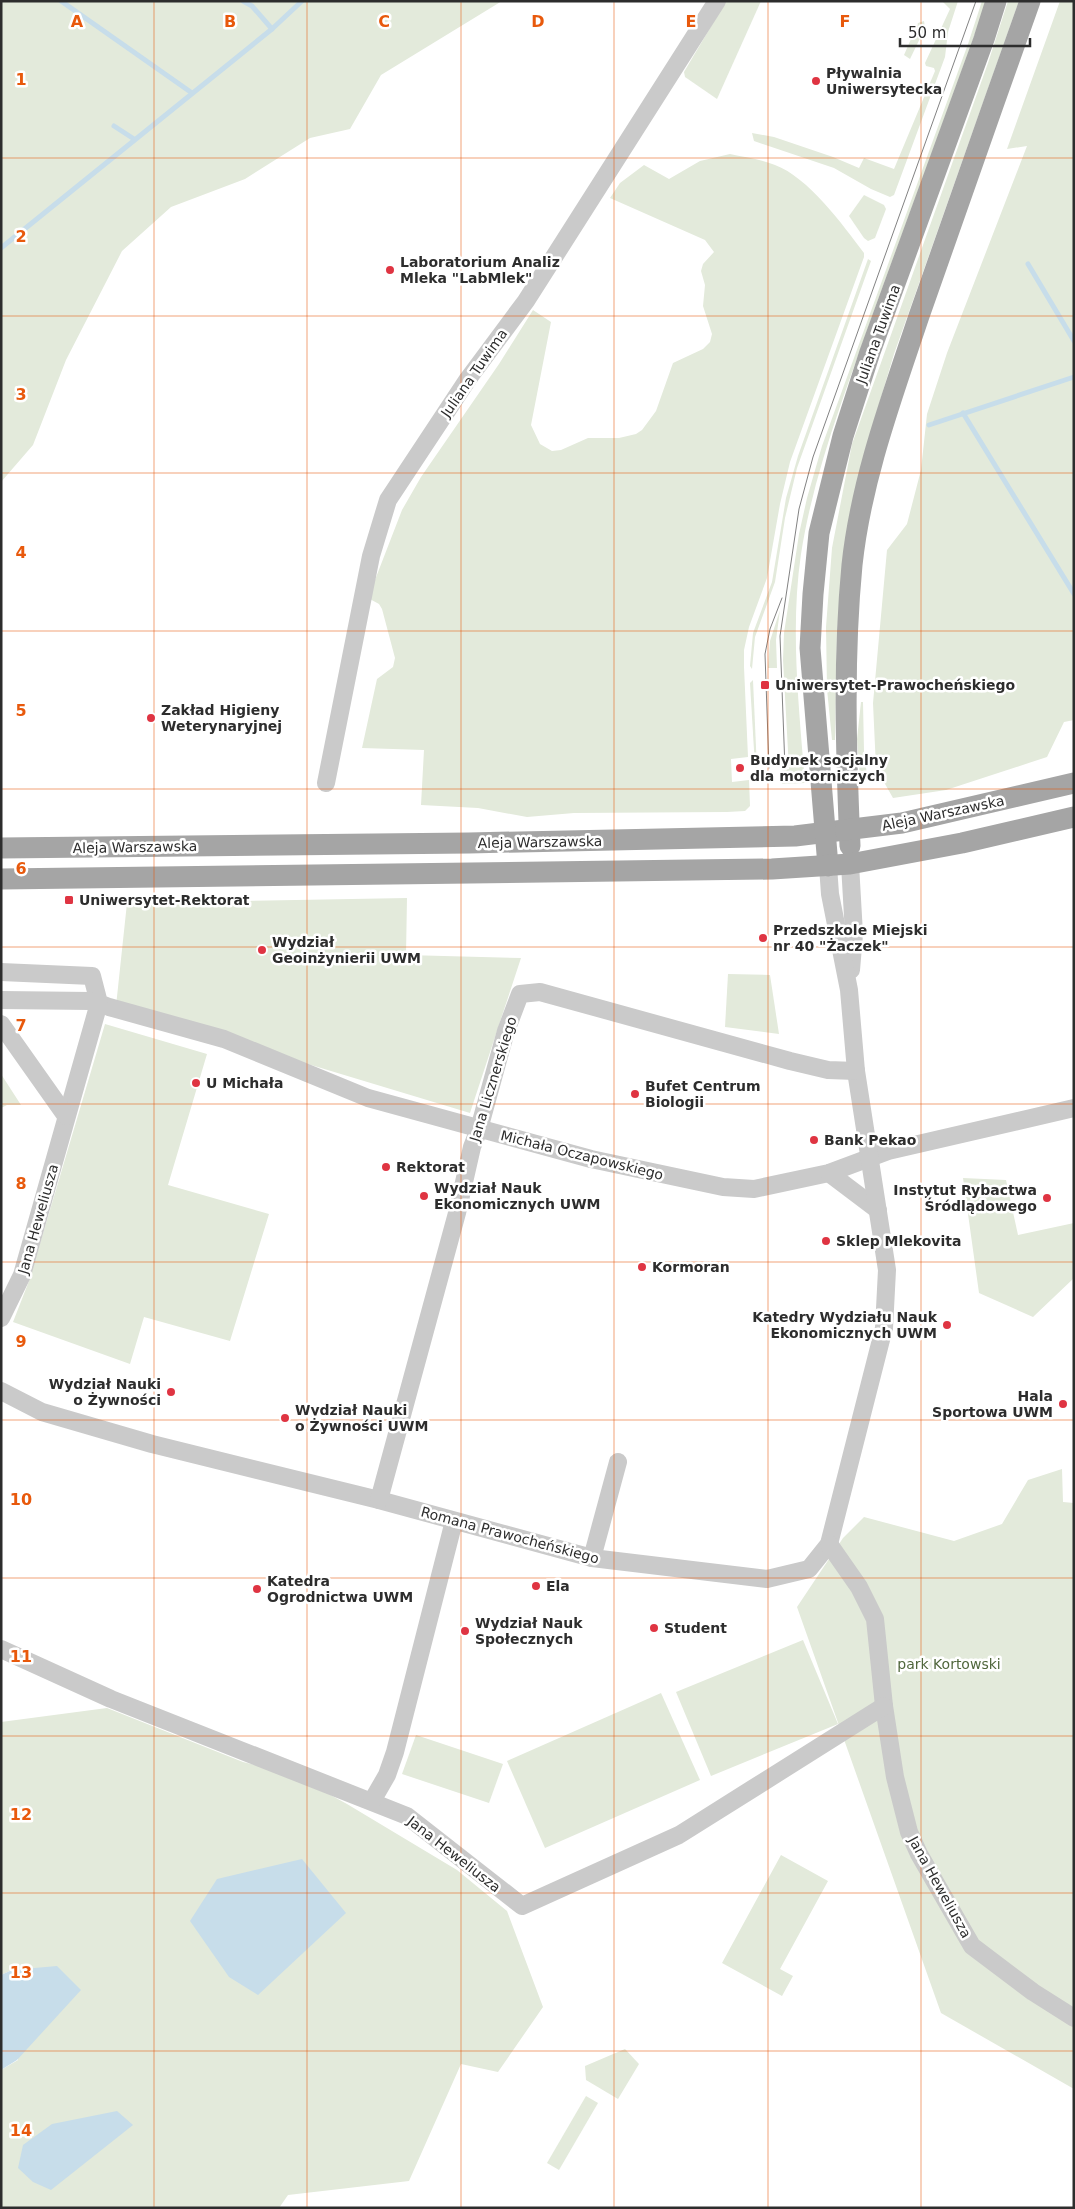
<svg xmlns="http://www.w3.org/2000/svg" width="1075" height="2209" viewBox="0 0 1075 2209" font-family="'DejaVu Sans',sans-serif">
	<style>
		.green { fill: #e3eadb }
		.water { fill: #c7ddea }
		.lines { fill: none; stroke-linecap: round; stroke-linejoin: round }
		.stream { stroke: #c7ddea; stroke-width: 5 }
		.minor { stroke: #cacaca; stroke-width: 18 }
		.major { stroke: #a5a5a5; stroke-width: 21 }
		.tram { stroke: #828282; stroke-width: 1 }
		.grid { fill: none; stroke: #e8590c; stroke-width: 1; stroke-opacity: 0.55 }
		.poi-dot { fill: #df3442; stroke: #fff; stroke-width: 2 }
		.labels { text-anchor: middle; stroke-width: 5; stroke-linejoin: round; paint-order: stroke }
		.poi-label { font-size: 14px; font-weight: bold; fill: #2d2d2d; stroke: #fff; text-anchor: start }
		.street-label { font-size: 14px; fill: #2d2d2d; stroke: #fff }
		.park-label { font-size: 14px; fill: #50673c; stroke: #fff }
		.grid-label { font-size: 16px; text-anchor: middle; font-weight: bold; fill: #e8590c; stroke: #fff; stroke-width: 5; stroke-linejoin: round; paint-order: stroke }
	</style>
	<rect width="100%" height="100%" fill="#fff"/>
	<!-- green -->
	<g class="green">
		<path d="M1,1H502L381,75L350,129L310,138L245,179L171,207L122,251L66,360L33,445L1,482Z"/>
		<path d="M726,1H761L717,99L685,77L684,72Z"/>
		<path d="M942,1H958L948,32L945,57L894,195L890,197L871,189L834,168L754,141L752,133L774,137L833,157L859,168L864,158L894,169L935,71L934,68L926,66L925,63L950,9Z"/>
		<path d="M982,1H986L982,14C947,112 911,210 875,308C847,388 814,470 801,554C790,629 799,707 805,783L782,784V770L789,769L783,660L784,633L799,534L807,498L822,446L968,44Z"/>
		<path d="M1008,1H1019L894,354L865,451L846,549L837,630L835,740H832L827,689L826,627L832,548L852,444L988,63Z"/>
		<path d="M1060,1H1074V720L1064,722L1047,757L946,790L893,798L876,768L873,703L887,550L907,524L921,470L927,414L947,353L1027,146L1007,149Z"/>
		<path d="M924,21L925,28L910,59L904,55L918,23Z"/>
		<path d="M730,154C744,157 760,159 775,165C808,177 843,225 864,253V257L790,462L780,504L767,578L749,627L744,650V667L748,757L731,759L732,782L749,780L750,806L745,811L727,812L574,813L527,817L478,808L421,805L424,750L362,748L377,679L393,667L395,658L382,609L379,604L368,598L402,510L421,477L499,364L533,310L551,322L531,425L540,444L552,451L561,450L588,438H619L636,434L642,430L656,411L673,363L703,349L710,342L712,334L703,306L705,285L701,271L703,264L714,252L705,240L610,198L620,183L644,165L669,179L700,161Z"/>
		<path d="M864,195L884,205L886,209L875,238L868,241L864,238L849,216Z"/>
		<path d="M868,259L871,261L797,468L785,518L775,582L755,637L752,669L750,666L753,633L772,582L786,498L798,456Z"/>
		<path d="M780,610L776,640L777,668H768L770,641Z"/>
		<path d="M753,680L757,769L755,767L750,683Z"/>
		<path d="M861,702H863L864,751L867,775L860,778L857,739Z"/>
		<path d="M407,898L406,955L521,958L470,1113L116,1006L127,903Z"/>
		<path d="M728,974L770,975L779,1034L725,1027Z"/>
		<path d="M105,1024L207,1054L168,1185L269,1214L230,1341L144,1317L130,1364L13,1322L29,1281Z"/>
		<path d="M1,1074L21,1105H7L1,1108Z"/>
		<path d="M963,1178L1006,1180L1018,1235L1074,1223V1278L1033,1317L979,1293Z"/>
		<path d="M1062,1469L1063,1502L1074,1503V2089L941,2013L797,1607L843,1538L864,1517L954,1541L1002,1524L1028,1480Z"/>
		<path d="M803,1640L838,1724L711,1776L676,1692Z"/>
		<path d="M661,1693L700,1780L545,1848L507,1761Z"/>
		<path d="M107,1708L243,1762L294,1775L347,1804L457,1870L507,1911L543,2007L498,2072L461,2064L409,2181L288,2195L279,2208H1V2070L18,2060L12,1970L1,1975V1722Z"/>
		<path d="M416,1735L503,1764L489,1803L402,1774Z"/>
		<path d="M781,1855L828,1881L780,1969L793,1976L782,1996L722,1963Z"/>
		<path d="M625,2049L639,2064L618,2099L586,2080L585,2066Z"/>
		<path d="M586,2096L598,2103L559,2170L547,2163Z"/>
	</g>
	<!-- water -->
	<g class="water">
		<path d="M302,1859L346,1913L258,1995L229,1977L190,1921L217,1879Z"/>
		<path d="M57,1966L81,1990L17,2060L1,2070V1975L12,1970Z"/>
		<path d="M117,2111L133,2125L51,2190L33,2182L18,2168L23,2145L52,2124Z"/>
	</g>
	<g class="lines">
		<!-- stream -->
		<g class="stream">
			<path d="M61,1L192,93"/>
			<path d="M243,1L252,6L272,29"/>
			<path d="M114,126L134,139"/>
			<path d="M1,248L272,29L302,1"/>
			<path d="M1028,264L1074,341"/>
			<path d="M963,413L1074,594"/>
			<path d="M929,425L1074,377"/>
		</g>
		<!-- minor -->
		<g class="minor">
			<path d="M326,783L371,556L388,500L468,379L526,301L717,1"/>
			<path d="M850,864L854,934L851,970"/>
			<path d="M1,972L92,976L99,1003L109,1007L224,1039L368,1098L591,1159L723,1187L754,1189L829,1173L888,1151L1074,1108"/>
			<path d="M1,1000L91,1001L99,1003L22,1275L1,1318"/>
			<path d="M1,1024L66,1116"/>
			<path d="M829,1173L878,1210"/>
			<path d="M1,1391L42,1412L152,1444L379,1500L592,1558L767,1579L809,1569L829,1544L884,1328L887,1270L856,1071L849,990L830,894L828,866"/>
			<path d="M379,1500L457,1213L472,1147L479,1129L506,1031L520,994L540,992L790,1061L828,1070L856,1071"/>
			<path d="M829,1544L859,1587L875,1619L884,1706L895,1777L909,1832L919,1854L972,1946L1033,1992L1074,2018"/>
			<path d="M592,1558L618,1462"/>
			<path d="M1,1649L111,1699L407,1816L522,1906L679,1835L884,1706"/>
			<path d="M372,1801L387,1775L395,1752L454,1521"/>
		</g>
		<!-- major -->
		<g class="major">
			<path d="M850,846C846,752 843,659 852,565C861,480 892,397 919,316C955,211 993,106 1030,1"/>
			<path d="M1,848L469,843L795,836L902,823L1074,783"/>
			<path d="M828,866L810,648L813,594L819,533L843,436L870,352L984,39L996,1"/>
			<path d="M1,879L772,869L850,864L962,843L1074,817"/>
		</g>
		<!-- tram -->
		<g class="tram">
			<path d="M769,768L765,654L770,629L782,598"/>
			<path d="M785,768L780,636L799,509L813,457L976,1"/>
		</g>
	</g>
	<!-- grid -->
	<path class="grid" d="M154,1V2208M307,1V2208M461,1V2208M614,1V2208M768,1V2208M921,1V2208M1,158H1074M1,316H1074M1,473H1074M1,631H1074M1,789H1074M1,947H1074M1,1104H1074M1,1262H1074M1,1420H1074M1,1578H1074M1,1736H1074M1,1893H1074M1,2051H1074"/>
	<!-- markers -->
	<g class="poi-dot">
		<circle cx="816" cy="81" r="5"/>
		<circle cx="390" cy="270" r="5"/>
		<rect x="760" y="680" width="10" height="10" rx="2.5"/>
		<circle cx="151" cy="718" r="5"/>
		<circle cx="740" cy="768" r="5"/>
		<rect x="64" y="895" width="10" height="10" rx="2.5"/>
		<circle cx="763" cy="938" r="5"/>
		<circle cx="262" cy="950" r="5"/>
		<circle cx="196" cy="1083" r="5"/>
		<circle cx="635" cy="1094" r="5"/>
		<circle cx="814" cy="1140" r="5"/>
		<circle cx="386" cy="1167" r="5"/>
		<circle cx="424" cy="1196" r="5"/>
		<circle cx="1047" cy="1198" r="5"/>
		<circle cx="826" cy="1241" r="5"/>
		<circle cx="642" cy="1267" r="5"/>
		<circle cx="947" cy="1325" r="5"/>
		<circle cx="171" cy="1392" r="5"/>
		<circle cx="1063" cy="1404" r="5"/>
		<circle cx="285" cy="1418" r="5"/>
		<circle cx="536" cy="1586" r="5"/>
		<circle cx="257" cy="1589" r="5"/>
		<circle cx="654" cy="1628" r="5"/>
		<circle cx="465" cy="1631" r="5"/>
	</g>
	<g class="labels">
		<!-- poi labels -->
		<g class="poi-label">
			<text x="826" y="78">Pływalnia<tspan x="826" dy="16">Uniwersytecka</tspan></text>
			<text x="400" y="267">Laboratorium Analiz<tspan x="400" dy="16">Mleka "LabMlek"</tspan></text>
			<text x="775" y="690">Uniwersytet-Prawocheńskiego</text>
			<text x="161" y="715">Zakład Higieny<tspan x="161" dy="16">Weterynaryjnej</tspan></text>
			<text x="750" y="765">Budynek socjalny<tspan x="750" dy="16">dla motorniczych</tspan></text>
			<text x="79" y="905">Uniwersytet-Rektorat</text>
			<text x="773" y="935">Przedszkole Miejski<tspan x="773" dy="16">nr 40 "Żaczek"</tspan></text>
			<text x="272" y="947">Wydział<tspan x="272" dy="16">Geoinżynierii UWM</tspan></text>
			<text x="206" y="1088">U Michała</text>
			<text x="645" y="1091">Bufet Centrum<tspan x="645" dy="16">Biologii</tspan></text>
			<text x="824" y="1145">Bank Pekao</text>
			<text x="396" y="1172">Rektorat</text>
			<text x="434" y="1193">Wydział Nauk<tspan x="434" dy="16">Ekonomicznych UWM</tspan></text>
			<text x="1037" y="1195" text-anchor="end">Instytut Rybactwa<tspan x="1037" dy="16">Śródlądowego</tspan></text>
			<text x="836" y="1246">Sklep Mlekovita</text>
			<text x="652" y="1272">Kormoran</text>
			<text x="937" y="1322" text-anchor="end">Katedry Wydziału Nauk<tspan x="937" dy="16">Ekonomicznych UWM</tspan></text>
			<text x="161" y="1389" text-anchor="end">Wydział Nauki<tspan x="161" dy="16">o Żywności</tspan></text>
			<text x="1053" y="1401" text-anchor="end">Hala<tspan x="1053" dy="16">Sportowa UWM</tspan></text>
			<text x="295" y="1415">Wydział Nauki<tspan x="295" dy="16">o Żywności UWM</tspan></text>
			<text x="267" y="1586">Katedra<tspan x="267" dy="16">Ogrodnictwa UWM</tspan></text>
			<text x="546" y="1591">Ela</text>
			<text x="475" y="1628">Wydział Nauk<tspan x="475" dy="16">Społecznych</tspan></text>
			<text x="664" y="1633">Student</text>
		</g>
		<!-- street labels -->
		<g class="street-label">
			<text transform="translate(878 334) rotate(-70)" y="5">Juliana Tuwima</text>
			<text transform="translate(474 373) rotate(-55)" y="5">Juliana Tuwima</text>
			<text transform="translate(943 813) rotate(-12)" y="5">Aleja Warszawska</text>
			<text transform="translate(540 842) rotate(-1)" y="5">Aleja Warszawska</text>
			<text transform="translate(135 847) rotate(-1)" y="5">Aleja Warszawska</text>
			<text transform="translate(493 1079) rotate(-73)" y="5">Jana Licznerskiego</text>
			<text transform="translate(582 1155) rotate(14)" y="5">Michała Oczapowskiego</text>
			<text transform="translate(38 1219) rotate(-74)" y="5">Jana Heweliusza</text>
			<text transform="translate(510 1535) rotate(15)" y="5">Romana Prawocheńskiego</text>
			<text transform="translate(454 1854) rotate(38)" y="5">Jana Heweliusza</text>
			<text transform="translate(940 1887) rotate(61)" y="5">Jana Heweliusza</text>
		</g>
		<!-- park labels -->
		<g class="park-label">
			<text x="949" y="1669">park Kortowski</text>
		</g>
	</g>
	<g class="grid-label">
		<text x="77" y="27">A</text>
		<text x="230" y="27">B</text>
		<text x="384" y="27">C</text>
		<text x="538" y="27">D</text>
		<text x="691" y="27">E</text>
		<text x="845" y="27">F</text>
		<text x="21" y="85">1</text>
		<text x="21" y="242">2</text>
		<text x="21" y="400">3</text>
		<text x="21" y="558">4</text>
		<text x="21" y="716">5</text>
		<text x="21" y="874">6</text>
		<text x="21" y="1031">7</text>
		<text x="21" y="1189">8</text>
		<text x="21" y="1347">9</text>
		<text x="21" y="1505">10</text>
		<text x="21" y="1662">11</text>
		<text x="21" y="1820">12</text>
		<text x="21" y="1978">13</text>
		<text x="21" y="2136">14</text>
	</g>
	<!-- border -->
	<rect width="1075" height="2209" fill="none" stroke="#2d2d2d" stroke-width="5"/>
	<!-- scale -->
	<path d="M900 38v8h130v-8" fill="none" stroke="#2d2d2d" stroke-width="2.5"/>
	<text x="908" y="38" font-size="15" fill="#2d2d2d" stroke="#ffffff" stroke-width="4" paint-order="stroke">50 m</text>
</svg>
